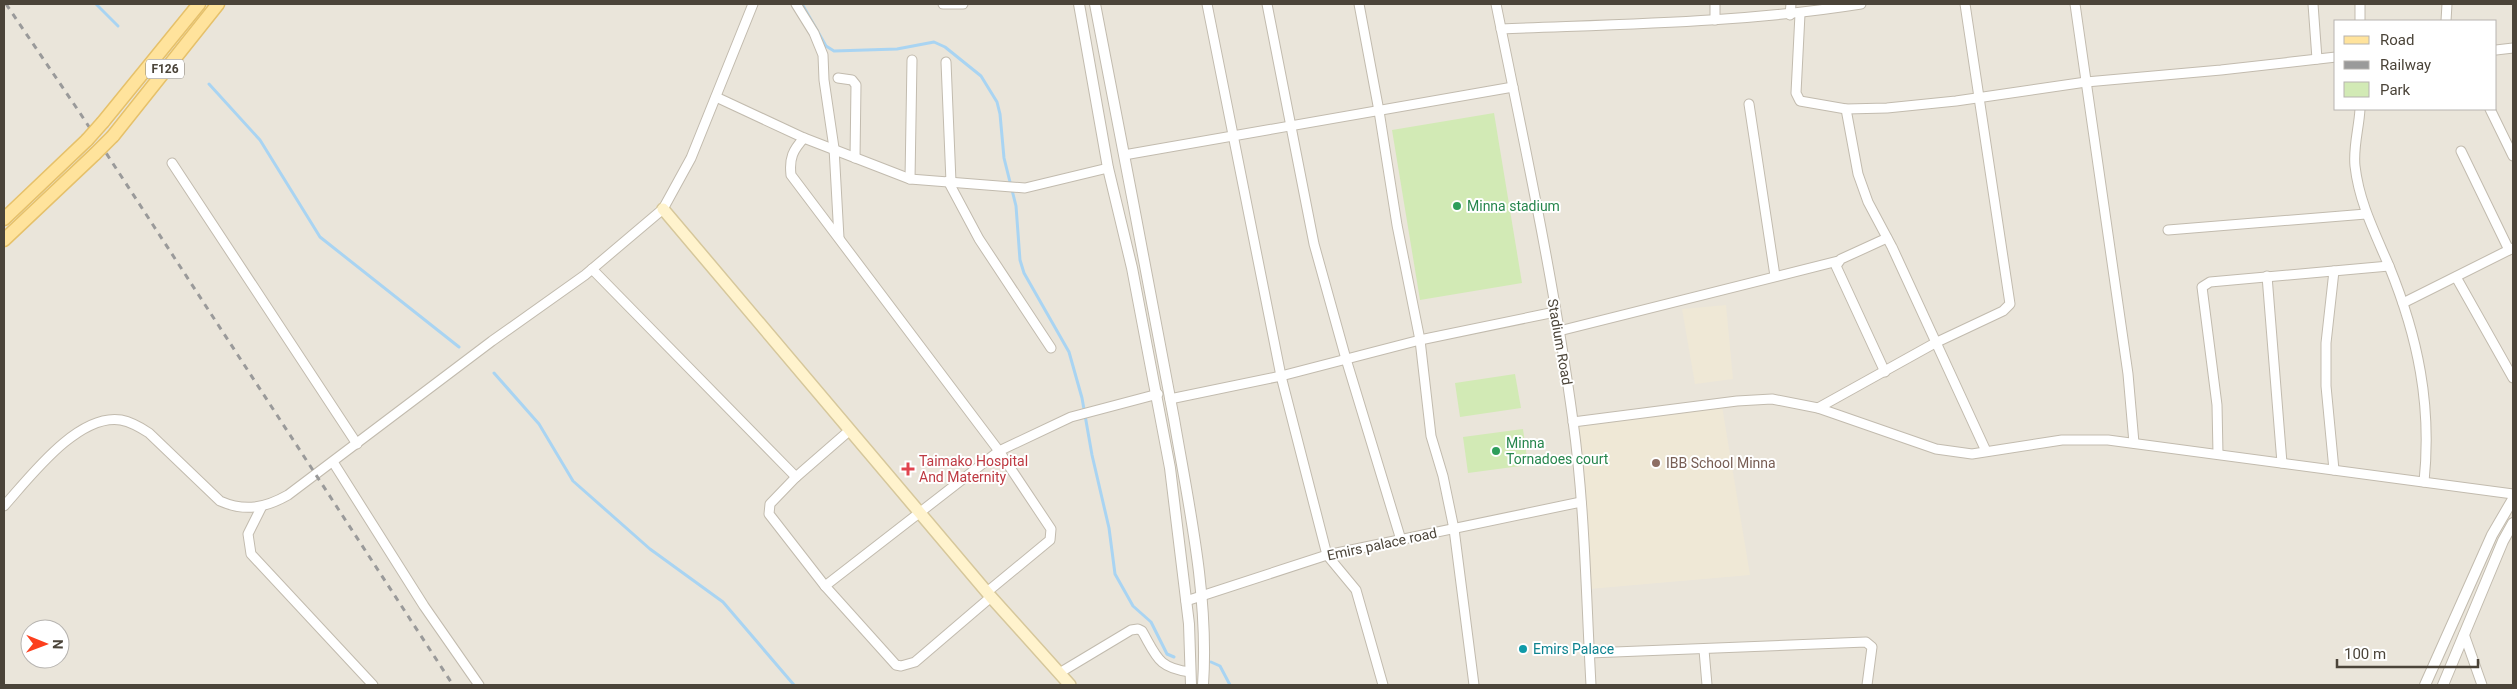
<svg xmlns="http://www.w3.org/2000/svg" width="2517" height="689" viewBox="0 0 2517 689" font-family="Roboto,sans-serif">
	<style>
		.residential { fill: #eae5da; fill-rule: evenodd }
		.education { fill: #efe8d6 }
		.green { fill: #d2eab5 }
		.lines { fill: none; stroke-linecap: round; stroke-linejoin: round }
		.stream { stroke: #a9d4f2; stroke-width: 3 }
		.minor-casing { stroke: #c2bbae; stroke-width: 11 }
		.tertiary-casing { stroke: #c2bbae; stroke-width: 12 }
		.secondary-casing { stroke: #d6c79b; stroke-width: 14 }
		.primary-casing { stroke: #e6c16a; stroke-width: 15 }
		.minor { stroke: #fff; stroke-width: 9 }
		.tertiary { stroke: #fff; stroke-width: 10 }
		.secondary { stroke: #fff3cd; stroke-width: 11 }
		.primary { stroke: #ffe39c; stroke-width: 12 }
		.rail { stroke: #9a9a9a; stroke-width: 3; stroke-dasharray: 6 6; stroke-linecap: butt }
		.primary-bridge-casing { stroke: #e6c16a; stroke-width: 15; stroke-linecap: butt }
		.primary-bridge { stroke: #ffe39c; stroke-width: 12 }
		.leisure-dot { fill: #2e9e5b; stroke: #fff; stroke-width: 2 }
		.education-dot { fill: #8d6e63; stroke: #fff; stroke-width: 2 }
		.health-dot { fill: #e0444e; stroke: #fff; stroke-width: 2 }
		.culture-dot { fill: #0f9aa8; stroke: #fff; stroke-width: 2 }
		.labels { text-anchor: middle; stroke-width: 4; stroke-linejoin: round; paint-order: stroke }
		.shield { fill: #fff; stroke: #817c74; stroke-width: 1 }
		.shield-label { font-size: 12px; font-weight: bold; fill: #4b4439 }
		.leisure-label { font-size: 14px; fill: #27864d; stroke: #fff; text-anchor: start }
		.street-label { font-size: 14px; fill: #4b4439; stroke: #fff }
		.health-label { font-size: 14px; fill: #be3a42; stroke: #fff; text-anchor: start }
		.education-label { font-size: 14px; fill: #785e54; stroke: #fff; text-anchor: start }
		.culture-label { font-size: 14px; fill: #0d838f; stroke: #fff; text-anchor: start }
	</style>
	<rect width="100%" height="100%" fill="#f6f3ec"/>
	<!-- residential -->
	<path class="residential" d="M4,4H2513V685H4ZM2336,21H2496V109H2336ZM30,629H60V659H30Z"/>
	<!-- education -->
	<g class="education">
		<path d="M1726,305L1733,379L1695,384L1682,309Z"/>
		<path d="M1722,406L1750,575L1589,589L1577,424Z"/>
	</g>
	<!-- green -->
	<g class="green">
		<path d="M1494,113L1522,283L1420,300L1392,130Z"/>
		<path d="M1515,374L1521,408L1460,417L1455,383Z"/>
		<path d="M1523,429L1528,465L1468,473L1463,437Z"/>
	</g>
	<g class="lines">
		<!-- stream -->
		<g class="stream">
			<path d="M96,4L118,26"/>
			<path d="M802,4L826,46L834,51L897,49L934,42L945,47L981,76L997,102L1000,114L1004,158L1016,206L1020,260L1024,273L1069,352L1082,398L1092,455L1109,528L1115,574L1133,606L1151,622L1167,654L1174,657"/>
			<path d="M209,84L260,140L320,237L459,347"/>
			<path d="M494,373L539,424L573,481L650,549L723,602L794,685"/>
			<path d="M1211,662L1220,666L1230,685"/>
		</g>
		<defs>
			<g id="minor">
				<path d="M796,4L814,33L823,55L824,80L834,148L839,238"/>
				<path d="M943,4H963"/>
				<path d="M1207,4L1281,376L1327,555L1356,590L1383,685"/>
				<path d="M1267,4L1314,244L1346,359L1401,540"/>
				<path d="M1359,4L1379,111L1397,225L1420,340L1431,436L1443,476L1454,529L1474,685"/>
				<path d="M1496,4C1524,142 1554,281 1573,421C1585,508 1586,597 1591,685"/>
				<path d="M1715,4V20"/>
				<path d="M2075,4L2128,374L2134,443"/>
				<path d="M2313,4L2317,59"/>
				<path d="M2360,4V21"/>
				<path d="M1800,14L1796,93L1800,101L1846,109L1887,108L1956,101L2086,82L2221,70L2336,57"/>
				<path d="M1790,15L1791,4"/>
				<path d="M2446,21L2447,4"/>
				<path d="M1501,29C1622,24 1742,23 1861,4"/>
				<path d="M2496,50L2513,48"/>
				<path d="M946,62L951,182"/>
				<path d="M838,78L852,80L856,85L855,158"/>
				<path d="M716,97L804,138L910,179L1025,188L1108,168"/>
				<path d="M1749,104L1775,276"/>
				<path d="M1846,109L1858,174L1868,202L1892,247L1986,451"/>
				<path d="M2360,109C2359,128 2353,147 2355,166C2359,202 2375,233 2389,266C2418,337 2432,405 2424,482"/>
				<path d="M2490,109L2513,156"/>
				<path d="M804,138C793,150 789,158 791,175L999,451L1051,529L1050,540L987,592"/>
				<path d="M2461,151L2509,250"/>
				<path d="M1124,155L1513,87"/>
				<path d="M172,163L357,444"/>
				<path d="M910,179L912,60"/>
				<path d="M948,181L979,239L1051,348"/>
				<path d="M2168,230L2366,214"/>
				<path d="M592,269L796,477L850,430"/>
				<path d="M2267,276L2282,463"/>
				<path d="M2456,277L2513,378"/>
				<path d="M2403,303L2513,248"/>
				<path d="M1559,331L1838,261"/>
				<path d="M1885,372L1836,266L1841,259L1887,238"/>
				<path d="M1170,399L1281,376L1420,340L1555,312"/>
				<path d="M1818,408L1935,343L2003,311L2010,304L1965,4"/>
				<path d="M1573,422L1737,401L1772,399L1818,408L1936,449L1972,454L2062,440H2108L2513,494"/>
				<path d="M2218,454L2217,405L2202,287L2210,282L2389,266"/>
				<path d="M333,462L424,606L479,685"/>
				<path d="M2334,470L2326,386V343L2334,271"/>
				<path d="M796,477L770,504L769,514L825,586L999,451L1071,417L1158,394"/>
				<path d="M4,506C30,477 78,413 121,420C131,422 140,427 149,433L220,501C245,512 265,508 288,495L492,341L585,275L663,209L691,158L753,4"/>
				<path d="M261,508L248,534L251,554L373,685"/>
				<path d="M825,586L896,665L901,666L915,662L991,597"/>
				<path d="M1186,601L1327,555L1581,502"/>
				<path d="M2464,634L2482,685"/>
				<path d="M1704,650L1707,685"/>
				<path d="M1589,653L1866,642L1872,647L1867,685"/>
				<path d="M1061,672L1131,630L1138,629L1142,631C1157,657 1158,668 1190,672"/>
			</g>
			<g id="tertiary">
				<path d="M1079,4L1108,168L1132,268L1170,468L1189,624L1191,685"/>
				<path d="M1095,4C1121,142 1149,281 1174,419C1189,507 1209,596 1203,685"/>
				<path d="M2425,685L2492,535L2513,499"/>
				<path d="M2443,685L2503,541L2513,523"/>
			</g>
			<path id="secondary" d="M663,209L991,597L1070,685"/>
			<g id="primary">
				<path d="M103,122L199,4"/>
				<path d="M113,136L218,4"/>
				<path d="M4,219L87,140"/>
				<path d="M4,240L95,154"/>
			</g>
		</defs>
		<!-- minor casing -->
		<use href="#minor" class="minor-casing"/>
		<!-- tertiary casing -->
		<use href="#tertiary" class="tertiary-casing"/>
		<!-- secondary casing -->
		<use href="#secondary" class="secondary-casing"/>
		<!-- primary casing -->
		<use href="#primary" class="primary-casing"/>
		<!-- minor -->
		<use href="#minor" class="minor"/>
		<!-- tertiary -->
		<use href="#tertiary" class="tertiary"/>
		<!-- secondary -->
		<use href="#secondary" class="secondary"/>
		<!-- primary -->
		<use href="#primary" class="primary"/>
		<!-- rail -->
		<path class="rail" d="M6,4L80,113L453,685"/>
		<defs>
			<g id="primary-bridge">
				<path d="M87,140L103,122"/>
				<path d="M95,154L113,136"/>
			</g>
		</defs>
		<!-- primary-bridge casing -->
		<use href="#primary-bridge" class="primary-bridge-casing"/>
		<!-- primary-bridge -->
		<use href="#primary-bridge" class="primary-bridge"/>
	</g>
	<!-- markers -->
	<g class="leisure-dot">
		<circle cx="1457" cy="206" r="5"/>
		<circle cx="1496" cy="451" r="5"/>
	</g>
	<circle class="education-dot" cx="1656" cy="463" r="5"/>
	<path class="health-dot" d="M905.5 461.5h5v5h5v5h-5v5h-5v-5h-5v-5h5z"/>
	<circle class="culture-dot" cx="1523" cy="649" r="5"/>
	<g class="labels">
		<!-- shield labels -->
		<rect class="shield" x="146" y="59.5" width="38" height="19" rx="4"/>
		<g class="shield-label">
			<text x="165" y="73">F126</text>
		</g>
		<!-- leisure labels -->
		<g class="leisure-label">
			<text x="1467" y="211">Minna stadium</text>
			<text x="1506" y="448">Minna<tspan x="1506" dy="16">Tornadoes court</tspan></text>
		</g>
		<!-- street labels -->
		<g class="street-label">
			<text transform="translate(1560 342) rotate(80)" y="5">Stadium Road</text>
			<text transform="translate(1382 544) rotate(-12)" y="5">Emirs palace road</text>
		</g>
		<!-- health labels -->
		<g class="health-label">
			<text x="919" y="466">Taimako Hospital<tspan x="919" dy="16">And Maternity</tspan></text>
		</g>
		<!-- education labels -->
		<g class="education-label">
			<text x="1666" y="468">IBB School Minna</text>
		</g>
		<!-- culture labels -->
		<g class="culture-label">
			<text x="1533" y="654">Emirs Palace</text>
		</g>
	</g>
	<!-- border -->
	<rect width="2517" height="689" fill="none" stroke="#4b4439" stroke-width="10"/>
	<!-- legend -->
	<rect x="2334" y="20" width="162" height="90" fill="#ffffff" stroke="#b7b4b0"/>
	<rect x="2344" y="36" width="25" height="8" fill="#ffe39c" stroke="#b7b4b0"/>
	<text x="2380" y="45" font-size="15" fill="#4b4439">Road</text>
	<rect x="2344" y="61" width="25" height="8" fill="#9a9a9a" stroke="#b7b4b0"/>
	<text x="2380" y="70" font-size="15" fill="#4b4439">Railway</text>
	<rect x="2344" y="82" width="25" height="15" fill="#d2eab5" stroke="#b7b4b0"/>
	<text x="2380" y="95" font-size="15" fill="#4b4439">Park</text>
	<!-- north arrow -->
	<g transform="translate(45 644) rotate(91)"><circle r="24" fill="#ffffff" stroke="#b7b4b0"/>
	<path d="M0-4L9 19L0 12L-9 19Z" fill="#fc3f1d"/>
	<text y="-8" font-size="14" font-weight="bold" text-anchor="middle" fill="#4b4439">N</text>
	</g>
	<!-- scale -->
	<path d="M2337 659v8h141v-8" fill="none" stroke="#4b4439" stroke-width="2.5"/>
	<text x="2344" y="659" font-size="15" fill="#4b4439" stroke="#ffffff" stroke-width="4" paint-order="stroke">100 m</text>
</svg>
